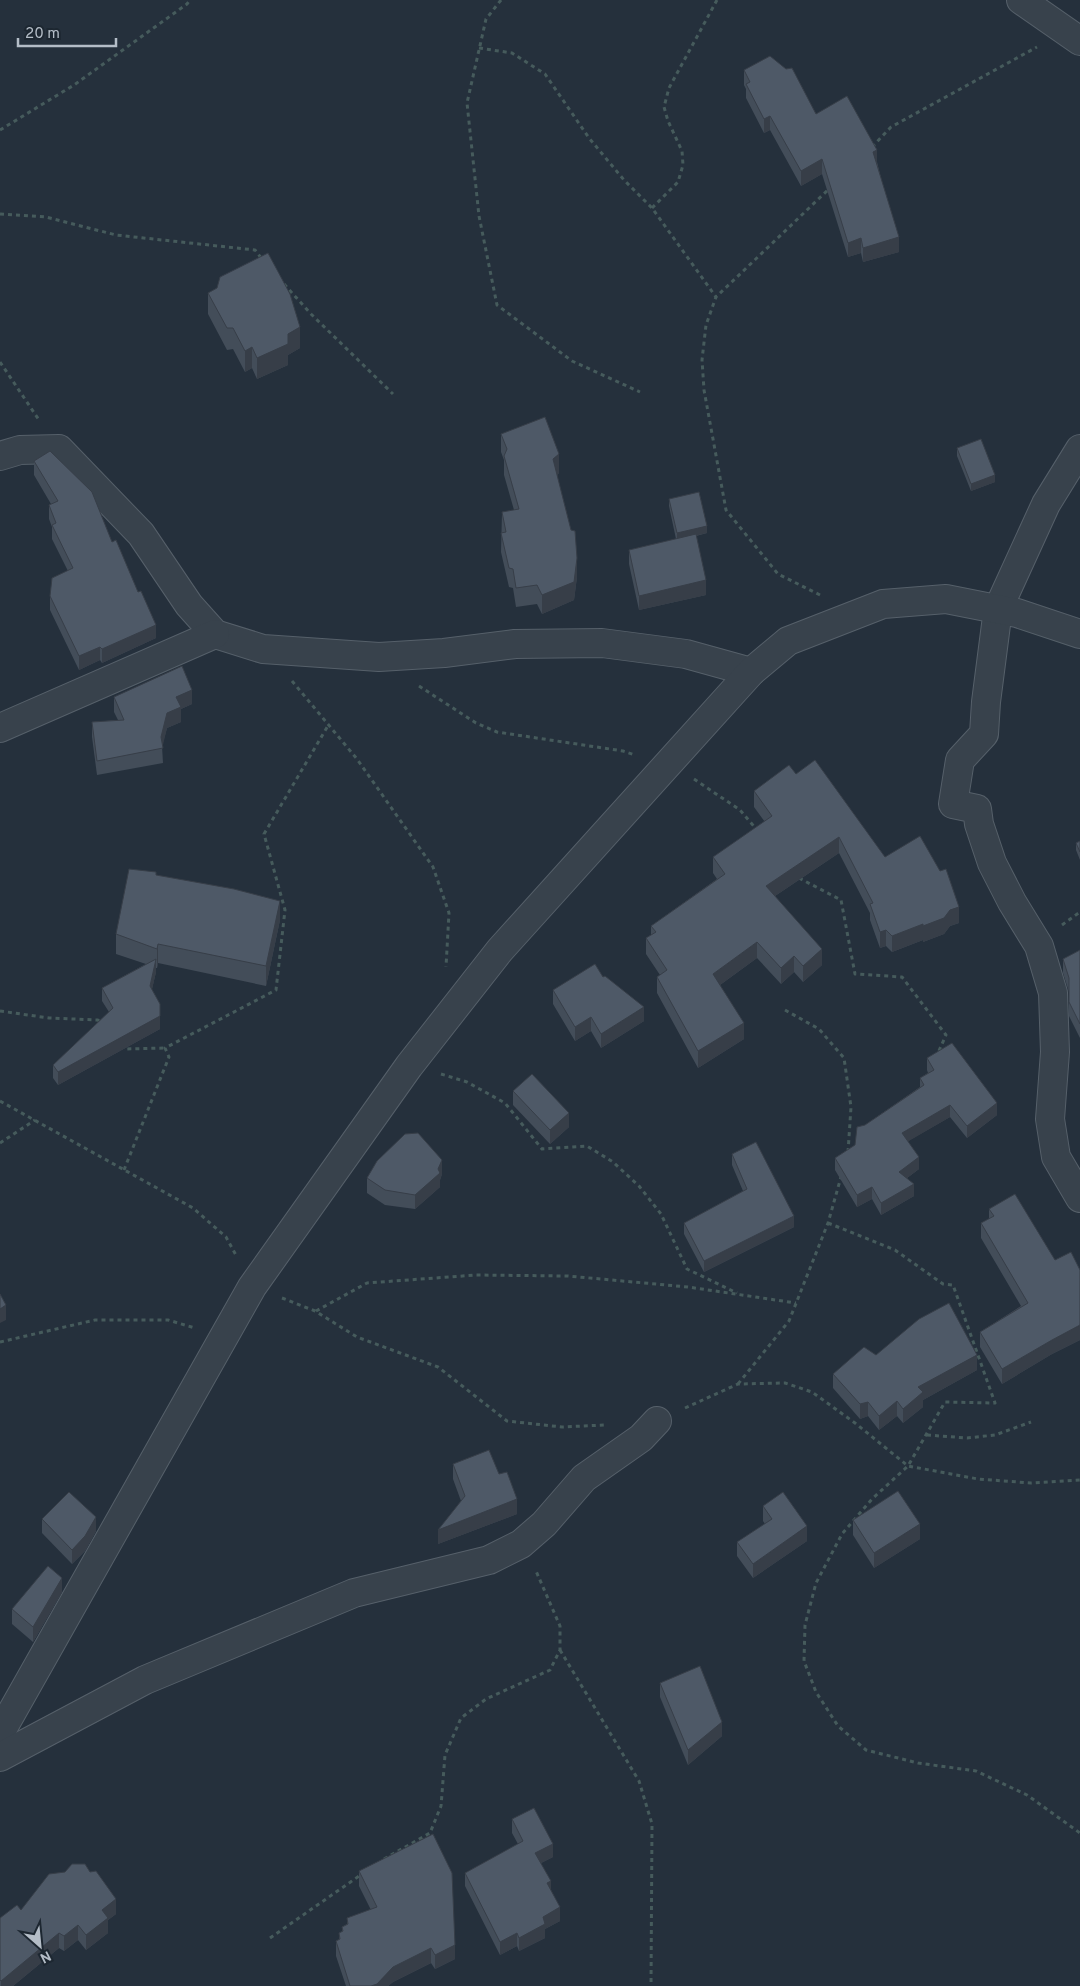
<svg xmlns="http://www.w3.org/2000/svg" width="1080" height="1986" viewBox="0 0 1080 1986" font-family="Overpass,sans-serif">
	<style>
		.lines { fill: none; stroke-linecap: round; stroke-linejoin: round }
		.minor-casing { stroke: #56606a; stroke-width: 30 }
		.path { stroke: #465b5c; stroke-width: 3; stroke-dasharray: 4 4; stroke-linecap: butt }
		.minor { stroke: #38424c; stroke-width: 28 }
		.wall { fill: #434d59 }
		.shaded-wall { fill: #373e48 }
		.building { fill: #4e5967; stroke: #373e48 }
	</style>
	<rect width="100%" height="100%" fill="#25303c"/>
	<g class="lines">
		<defs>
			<g id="minor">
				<path d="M1021,0L1080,41"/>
				<path d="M1080,449L1046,504L998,609L986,702L984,734L960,760L953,804L977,809L979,824L992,863L1012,902L1039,946L1053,993L1055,1052L1050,1119L1056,1157L1080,1198"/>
				<path d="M0,456L20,450L59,449L141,534L189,605L215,634L263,649L379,657L444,653L515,644L602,643L686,654L751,672"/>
				<path d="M0,728L215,634"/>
				<path d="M0,1733L252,1287L409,1066L500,950L751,672L788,641L883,604L946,599L1017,613L1080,634"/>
				<path d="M0,1757L145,1680L354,1593L489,1560L521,1544L544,1524L584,1478L641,1438L657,1421"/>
			</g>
		</defs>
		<!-- minor casing -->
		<use href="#minor" class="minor-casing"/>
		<!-- path -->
		<g class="path">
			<path d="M501,0L486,19L467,103L479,216L497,305L572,361L640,392"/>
			<path d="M479,48L512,53L545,74L589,138L624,180L652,208L716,297"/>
			<path d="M0,130L74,85L187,4L190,0"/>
			<path d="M872,147L891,127L1037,47"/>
			<path d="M652,208L678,182L683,165L682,151L668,121L664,107L669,88L717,0"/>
			<path d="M0,214L46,217L116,235L255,250L262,259"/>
			<path d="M284,284L311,314L393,394"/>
			<path d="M0,362L39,420"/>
			<path d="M820,595L778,574L726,510L704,390L702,360L706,325L716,297L830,188"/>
			<path d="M292,681L357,759L433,867L449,913L446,967"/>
			<path d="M419,686L476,723L497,732L623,751L635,755"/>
			<path d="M694,779L740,810L757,830"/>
			<path d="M799,878L841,900L855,974L902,977L946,1035L938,1053"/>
			<path d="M1062,925L1080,912"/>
			<path d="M785,1010L819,1029L844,1058L851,1107L848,1152"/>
			<path d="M0,1011L49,1018L98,1020L102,1024"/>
			<path d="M121,1045L125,1049L165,1048"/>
			<path d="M441,1074L467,1082L505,1103L542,1149L587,1146L613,1162L639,1186L661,1214L687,1269L737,1293"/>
			<path d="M0,1101L193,1208L226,1237L237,1257"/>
			<path d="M0,1143L35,1120"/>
			<path d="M124,1170L169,1057L165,1048L276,990L285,910L264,834L329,724"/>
			<path d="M828,1223L895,1250L943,1284L953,1285L995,1403L945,1402L908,1466L872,1499L842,1534L816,1583L805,1625L804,1661L816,1692L838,1726L866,1750L918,1763L976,1771L1027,1795L1080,1833"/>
			<path d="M282,1298L315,1311L357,1337L438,1367L507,1421L562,1427L604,1425"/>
			<path d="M316,1311L367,1283L476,1275L568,1276L688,1287L796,1303"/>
			<path d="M0,1342L95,1320H168L195,1328"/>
			<path d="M738,1384L789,1321L828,1223L841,1177"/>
			<path d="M685,1408L738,1384L785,1383L812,1392L855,1423L908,1466L978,1479L1031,1483L1080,1480"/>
			<path d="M927,1435L967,1438L995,1435L1031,1422"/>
			<path d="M560,1650L639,1781L652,1824L651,1986"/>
			<path d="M384,1859L430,1833L441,1806L445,1755L461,1718L486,1699L550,1670L560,1650V1626L536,1571"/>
			<path d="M270,1938L362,1874"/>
		</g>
		<!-- minor -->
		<use href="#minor" class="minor"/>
	</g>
	<!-- wall -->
	<g class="wall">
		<path d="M744,70L816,114L877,162L899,252L863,262L861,253L848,257L822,174L801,186L770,130L764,133L746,98V89L744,85Z"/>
		<path d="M208,293L300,348L288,355V365L257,379L252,368L245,372L233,349L227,350L208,314Z"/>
		<path d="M501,434L559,473L557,475L577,577L574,600L542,614L537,604L516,607L513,588L509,587L501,552L502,512L514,510L504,475V460L501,452Z"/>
		<path d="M957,448L995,482L971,491L957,456Z"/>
		<path d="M34,461L112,542L156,638L102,663L100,660L79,670L50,610V596L68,571L52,539V527L49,519V505L51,504L34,475Z"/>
		<path d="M669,499L707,533L696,536L706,595L639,610L629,564V550L676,539L669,506Z"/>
		<path d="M114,697L192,704L181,709V722L167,728L162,746L163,763L97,775L92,737V722L118,720L114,712Z"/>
		<path d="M796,774L885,857L959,923L950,926L944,934L923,942V940L892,952L886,946L880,948L870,920V913L839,853L775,896L822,965L803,982L794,972L781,984L757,958L720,985L744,1039L698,1068L657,993V977L660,975L646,954V938L651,935V926L717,879L713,873V857L765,822L754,807V791Z"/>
		<path d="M1080,841V860L1076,850V843Z"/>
		<path d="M156,875L280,920L266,986L158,963L157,968H156V972L152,989L160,1029L58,1085L53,1078V1065L109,1012L102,1001V988L146,964L116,954V934Z"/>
		<path d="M1080,950V1038L1069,1016V992L1063,973V959Z"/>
		<path d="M603,977L644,1021L601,1048L591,1031L575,1041L553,1004V990Z"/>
		<path d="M927,1058L997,1115L967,1138L950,1117L908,1141L919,1169L907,1178L914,1196L881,1215L872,1199L857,1207L835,1170V1158L855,1145L865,1125L920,1087V1078L928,1073L927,1070Z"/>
		<path d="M513,1091L569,1127L550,1144L513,1105Z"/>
		<path d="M732,1154L794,1227L704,1272L684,1234V1223L743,1191L732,1165Z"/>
		<path d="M442,1174L440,1180V1187L415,1209L385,1205L367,1193V1178Z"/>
		<path d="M989,1209L1055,1260L1080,1270V1340L1052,1354L1002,1384L980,1347V1332L1021,1306L981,1238V1223L989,1219Z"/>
		<path d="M876,1355L977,1370L923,1400V1407L903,1423L897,1416L879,1430L868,1416L860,1419L833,1388V1374Z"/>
		<path d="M453,1464L499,1474L517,1514L438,1544L461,1501L453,1479Z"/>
		<path d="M763,1506L807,1541L753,1578L737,1556V1542L765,1524L763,1521Z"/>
		<path d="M42,1519L96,1531L85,1551L72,1564L42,1533Z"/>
		<path d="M853,1520L920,1539L874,1568L853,1535Z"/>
		<path d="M62,1592L33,1642L12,1624V1609Z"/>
		<path d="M660,1683L722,1736L688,1765L660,1697Z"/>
		<path d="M512,1819L553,1857L541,1863L551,1890L560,1921L545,1929V1938L519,1951L517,1946L500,1955L465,1886V1873L518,1844L512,1833Z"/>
		<path d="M359,1871L455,1959L435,1969L431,1963L393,1982L388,1986H346L336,1956V1941L339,1940V1933L342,1932V1927L347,1924V1918L371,1910L359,1886Z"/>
		<path d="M116,1914L108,1920V1933L86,1950L78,1940L64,1951L59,1948L13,1986H0V1918Z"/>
	</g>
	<!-- shaded-wall -->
	<g class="shaded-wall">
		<path d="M770,116V130L764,133V119Z"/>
		<path d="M877,150V165L873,152Z"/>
		<path d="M822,159V174L801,186V171Z"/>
		<path d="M899,237V252L863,262V248Z"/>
		<path d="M861,238V253L848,257V243Z"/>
		<path d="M300,327V348L288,355V365L257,379V358L288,334Z"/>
		<path d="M252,347V368L245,372V351Z"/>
		<path d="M559,454V473L553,478V459Z"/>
		<path d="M995,475V482L971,491V484Z"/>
		<path d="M707,526V533L677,540V533Z"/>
		<path d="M577,558V577L574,600L542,614V595Z"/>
		<path d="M706,580V595L639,610V596Z"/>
		<path d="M156,625V638L102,663V649Z"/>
		<path d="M100,647V660L79,670V656Z"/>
		<path d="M192,690V704L181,709V722L167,728L162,749L161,737L167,713L176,697Z"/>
		<path d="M839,837V853L766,902V886Z"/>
		<path d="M280,901V920L266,986V966Z"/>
		<path d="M959,907V923L950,926L944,934L923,942V926L950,910Z"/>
		<path d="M923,924V940L892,952V936Z"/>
		<path d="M886,930V946L880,948V932Z"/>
		<path d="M757,942V958L713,990V974Z"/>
		<path d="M158,944V963L157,968V949Z"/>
		<path d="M822,949V965L803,982V966Z"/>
		<path d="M794,956V972L781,984V968Z"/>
		<path d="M156,959V972L150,998V986Z"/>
		<path d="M160,1004V1029L58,1085V1072Z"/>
		<path d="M644,1007V1021L601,1048V1034Z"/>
		<path d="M591,1017V1031L575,1041V1027Z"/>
		<path d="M744,1023V1039L698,1068V1051Z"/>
		<path d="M997,1103V1115L967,1138V1126Z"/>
		<path d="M950,1105V1117L902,1145V1133Z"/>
		<path d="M569,1113V1127L550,1144V1130Z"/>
		<path d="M919,1157V1169L899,1184V1172Z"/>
		<path d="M442,1160V1174L440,1180V1187L415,1209V1195L438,1169Z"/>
		<path d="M914,1184V1196L881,1215V1203Z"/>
		<path d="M872,1187V1199L857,1207V1195Z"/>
		<path d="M794,1216V1227L704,1272V1261Z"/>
		<path d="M6,1305V1320L0,1323V1309Z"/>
		<path d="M1080,1325V1340L1052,1354L1002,1384V1369L1052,1340Z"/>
		<path d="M977,1355V1370L923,1400V1407L903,1423V1409L918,1387Z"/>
		<path d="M897,1401V1416L879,1430V1416Z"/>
		<path d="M868,1402V1416L860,1419V1404Z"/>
		<path d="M517,1499V1514L438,1544V1530Z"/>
		<path d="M96,1517V1531L85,1551L72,1564V1550Z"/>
		<path d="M920,1524V1539L874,1568V1553Z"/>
		<path d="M807,1526V1541L753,1578V1564Z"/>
		<path d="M62,1578V1592L33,1642V1627Z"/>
		<path d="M722,1722V1736L688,1765V1750Z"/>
		<path d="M553,1844V1857L535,1866V1853Z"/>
		<path d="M551,1881V1895L547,1883Z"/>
		<path d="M116,1899V1914L108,1920V1933L86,1950V1935L102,1910Z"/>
		<path d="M560,1907V1921L545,1929V1938L519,1951V1938L543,1917Z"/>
		<path d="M78,1925V1940L64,1951V1936Z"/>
		<path d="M59,1933V1948L13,1986H1V1981Z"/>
		<path d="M517,1933V1946L500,1955V1942Z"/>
		<path d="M455,1945V1959L435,1969V1955Z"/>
		<path d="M431,1948V1963L393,1982L388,1986H371L393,1967Z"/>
	</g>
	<!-- building -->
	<g class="building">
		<path d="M770,56L786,69L792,68L816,114L847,96L877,150L873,152L899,237L863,248L861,238L848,243L822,159L801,171L770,116L764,119L746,84L750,82L744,70Z"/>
		<path d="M268,253L290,294L300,327L288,334V344L257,358L252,347L245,351L233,328H227L208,293L217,288L220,277Z"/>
		<path d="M545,417L559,454L553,459L571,530L575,531L577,558L574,582L542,595L537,585L516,588L513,569L509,568L501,533L506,532L502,512L519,509L504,456L507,449L501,434Z"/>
		<path d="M981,439L995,475L971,484L957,448Z"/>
		<path d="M50,451L92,492L112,542L116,540L138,592L141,591L156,625L102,649L100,647L79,656L50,596L52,578L73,568L52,525L56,523L49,505L58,501L34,461Z"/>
		<path d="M699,492L707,526L677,533L669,499Z"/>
		<path d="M696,534L706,580L639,596L629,550Z"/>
		<path d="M182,666L192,690L176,697L181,707L167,713L161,737L163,748L97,761L92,722L124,720L114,697Z"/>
		<path d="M815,760L885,857L920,836L940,871L946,869L959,907L950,910L944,918L923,926V924L892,936L886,930L880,932L870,904L873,903L839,837L766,886L822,949L803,966L794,956L781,968L757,942L713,974L744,1023L698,1051L657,977L667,970L646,938L656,932L651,926L725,874L713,857L772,816L754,791L789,765L796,774Z"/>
		<path d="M1080,841V852L1076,843Z"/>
		<path d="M129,869L156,872V875L234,889L280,901L266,966L158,944L157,949L116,934Z"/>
		<path d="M1080,950V1024L1069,1002V978L1063,959Z"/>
		<path d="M156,959L150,986L160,1004V1016L58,1072L53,1065L113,1008L102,988Z"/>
		<path d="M595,964L603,977L605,976L644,1007L601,1034L591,1017L575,1027L553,990Z"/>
		<path d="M952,1043L997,1103L967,1126L950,1105L902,1133L919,1157L899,1172L914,1184L881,1203L872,1187L857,1195L835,1158L855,1145L857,1127L865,1125L924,1085L920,1078L934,1070L927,1058Z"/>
		<path d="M532,1074L569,1113L550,1130L513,1091Z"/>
		<path d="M418,1133L442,1160L438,1169L440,1173L415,1195L385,1190L367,1178L377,1161L405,1134Z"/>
		<path d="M756,1142L794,1216L704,1261L684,1223L747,1189L732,1154Z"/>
		<path d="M1015,1194L1055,1260L1071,1252L1080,1270V1325L1052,1340L1002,1369L980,1332L1028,1303L981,1223L994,1216L989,1209Z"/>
		<path d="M0,1294L6,1305L0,1309Z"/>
		<path d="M949,1303L977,1355L918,1387L923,1392L903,1409L897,1401L879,1416L868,1402L860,1404L833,1374L864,1347L876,1355L919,1319Z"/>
		<path d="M489,1450L499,1474L507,1472L517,1499L438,1530L465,1496L453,1464Z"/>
		<path d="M898,1491L920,1524L874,1553L853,1520Z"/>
		<path d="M69,1492L96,1517L85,1536L72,1550L42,1519Z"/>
		<path d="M783,1492L807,1526L753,1564L737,1542L772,1519L763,1506Z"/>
		<path d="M48,1566L62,1578L33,1627L12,1609Z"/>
		<path d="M700,1666L722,1722L688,1750L660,1683Z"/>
		<path d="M534,1808L553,1844L535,1853L551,1881L547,1883L560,1907L543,1917L545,1924L519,1938L517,1933L500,1942L465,1873L523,1841L512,1819Z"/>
		<path d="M433,1834L452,1873L455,1945L435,1955L431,1948L393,1967L377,1984L371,1986H350L336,1941L340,1939L339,1933L343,1931L342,1927L348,1924L347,1918L377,1907L359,1871Z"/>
		<path d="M72,1864H85L90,1872L96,1871L116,1899L102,1910L108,1918L86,1935L78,1925L64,1936L59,1933L1,1981L0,1980V1918L17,1905L21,1910L49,1874L65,1872Z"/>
	</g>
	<!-- north arrow -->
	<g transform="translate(40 1946) rotate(153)" stroke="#1d2731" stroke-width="4" paint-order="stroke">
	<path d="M0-4L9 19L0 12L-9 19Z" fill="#b4bdc7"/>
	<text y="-8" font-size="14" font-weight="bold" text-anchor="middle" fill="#b4bdc7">N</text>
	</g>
	<!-- scale -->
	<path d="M18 38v8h98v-8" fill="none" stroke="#b4bdc7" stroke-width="2.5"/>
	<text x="25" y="38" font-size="15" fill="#b4bdc7" stroke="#1d2731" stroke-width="4" paint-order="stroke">20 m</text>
</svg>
